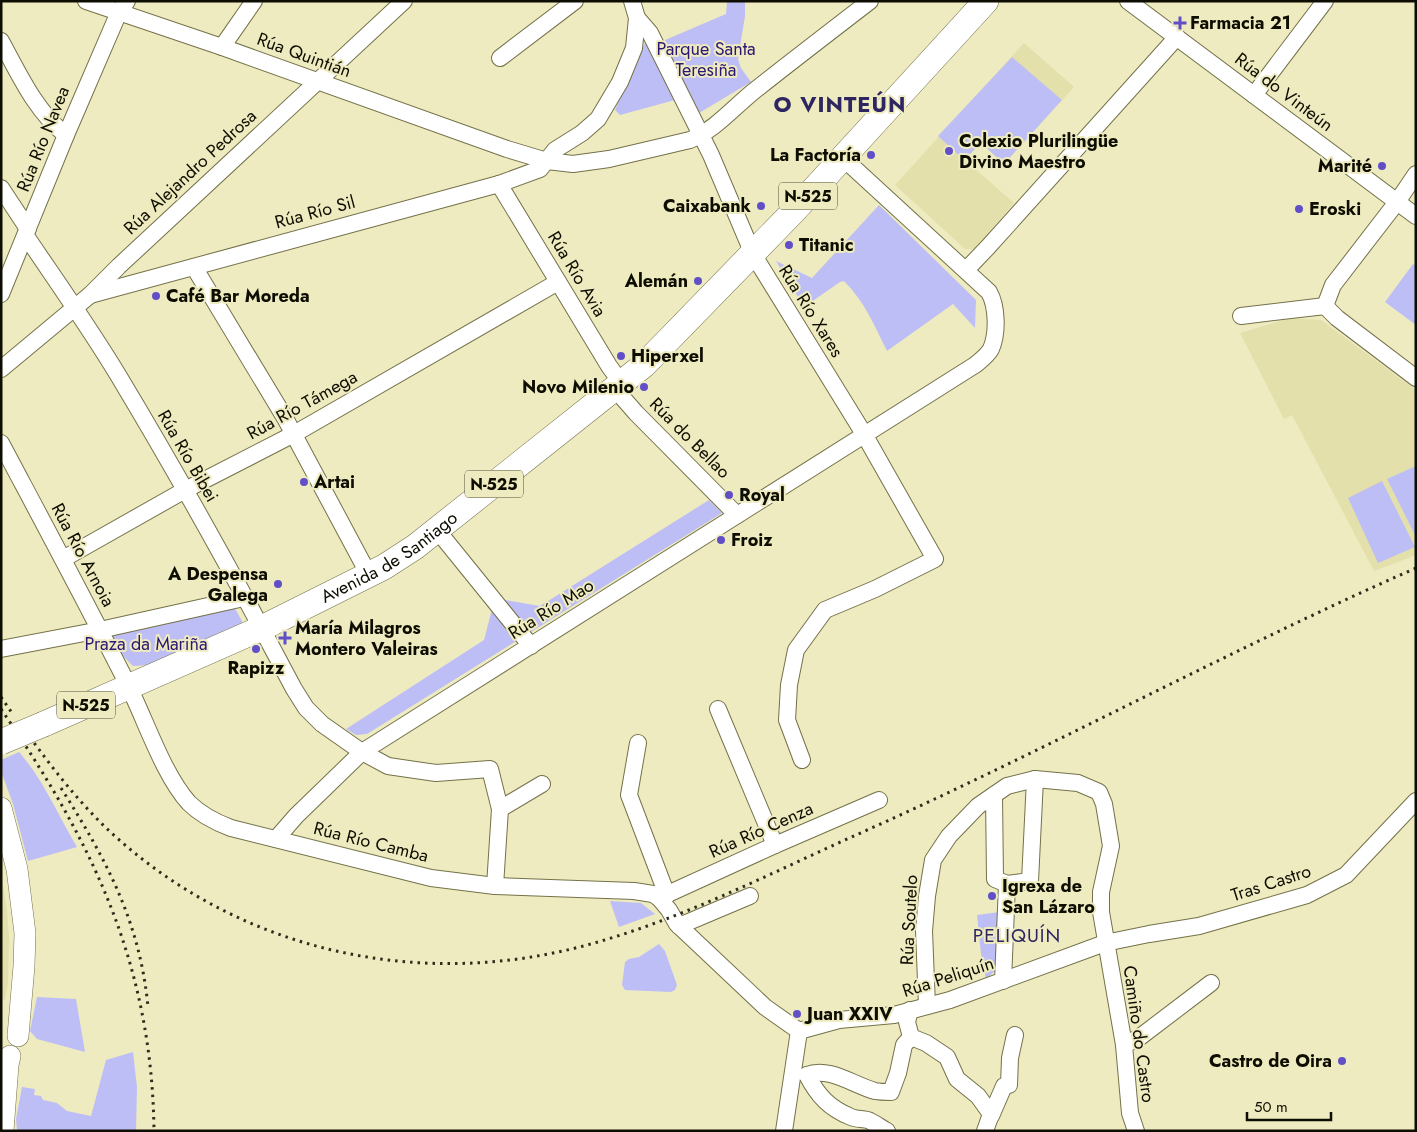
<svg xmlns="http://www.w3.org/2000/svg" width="1417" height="1132" viewBox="0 0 1417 1132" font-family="Jost,sans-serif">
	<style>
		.built { fill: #e3e0ac }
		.green { fill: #bebef6 }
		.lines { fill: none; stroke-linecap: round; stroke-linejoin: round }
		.minor-casing { stroke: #747149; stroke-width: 18 }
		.major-casing { stroke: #747149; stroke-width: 22 }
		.highway-casing { stroke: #747149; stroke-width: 26 }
		.minor { stroke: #fff; stroke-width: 16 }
		.major { stroke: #fff; stroke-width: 21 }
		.highway { stroke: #fff; stroke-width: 25 }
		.rail { stroke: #2e2d1c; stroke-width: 3; stroke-dasharray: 2.5 5; stroke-linecap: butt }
		.highway-bridge-casing { stroke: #747149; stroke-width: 26; stroke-linecap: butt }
		.highway-bridge { stroke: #fff; stroke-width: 25 }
		.poi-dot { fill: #604fc7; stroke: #eeebc0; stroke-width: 2 }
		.labels { text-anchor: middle; stroke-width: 4; stroke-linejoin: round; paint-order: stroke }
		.shield { fill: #eeebc0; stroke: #51503a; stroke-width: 1 }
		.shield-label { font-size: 16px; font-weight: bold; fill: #0e0d01 }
		.poi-label { font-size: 18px; font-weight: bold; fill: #0e0d01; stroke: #eeebc0; text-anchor: start }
		.park-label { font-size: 18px; fill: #2c1671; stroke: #eeebc0 }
		.street-label { font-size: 18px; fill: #0e0d01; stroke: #eeebc0 }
		.neighbourhood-label { font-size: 19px; letter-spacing: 1px; fill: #2d2660; stroke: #eeebc0 }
		.district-label { font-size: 22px; font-weight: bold; letter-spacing: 1px; fill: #2d2660; stroke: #eeebc0 }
	</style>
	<rect width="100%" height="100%" fill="#eeebc0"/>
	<!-- built -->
	<g class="built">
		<path d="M1024,43L1074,87L1004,164L981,143L965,160L1014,203L974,249H965L895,185Z"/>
		<path d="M1290,318L1321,320L1416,390V555L1374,571L1292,415L1284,419L1240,333Z"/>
		<path d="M1,872L7,911L9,937L8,984L5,1000L1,999Z"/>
	</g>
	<!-- green -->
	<g class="green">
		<path d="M727,1H745V16L738,59L741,68L751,82L699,113L693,109L665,40L726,14Z"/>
		<path d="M647,39L675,100L620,115L615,110L630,73Z"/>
		<path d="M1012,57L1062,100L1004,164L981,143L964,160L938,136Z"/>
		<path d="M879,205L976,300L975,328L953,304L887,351C874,325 865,302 844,281L840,282L804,307L776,261L812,278Z"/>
		<path d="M1413,264L1416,266V325L1385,302Z"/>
		<path d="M1416,466V537L1387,479Z"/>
		<path d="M1382,481L1415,547L1378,563L1348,498Z"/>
		<path d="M709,500L722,513L367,734L356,735L346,729L484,640L492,609L505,600L540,606Z"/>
		<path d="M232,603L242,621V626L152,665L133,666L123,656L109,630Z"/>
		<path d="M19,752C43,779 58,815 77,847L28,861L13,804L1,771V760Z"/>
		<path d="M610,901L641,903L655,914L619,927Z"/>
		<path d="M999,912L996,970L986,979L981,954L977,915Z"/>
		<path d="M659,944L665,951L677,985L675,990L671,992L625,990L622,985L625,962L629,959L639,957Z"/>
		<path d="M37,997L76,999L85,1052L37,1039L30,1031Z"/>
		<path d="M133,1052L137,1087L136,1131H17L16,1119L22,1087L35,1089L34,1095L41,1096L43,1100L57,1103L67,1111L91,1116L106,1060Z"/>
	</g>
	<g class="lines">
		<defs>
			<g id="minor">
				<path d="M86,1L222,47L507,149L547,161L573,164L609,159L690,140C715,130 733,108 754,91C792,61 831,31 870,1"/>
				<path d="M1128,1L1416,216"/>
				<path d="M637,18L650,33L711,155L753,254L864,434L935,559L875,589L825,610L796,650L789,685L787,720L802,760"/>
				<path d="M1,41C19,74 36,112 66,135"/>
				<path d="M222,47L254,1"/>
				<path d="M500,58L575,1"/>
				<path d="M1254,95L1325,1"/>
				<path d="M1416,174L1397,202L1333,285L1325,306L1337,318L1416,378"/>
				<path d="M499,184L609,366L622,384"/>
				<path d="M1,188L28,229"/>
				<path d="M26,236C57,282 89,327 118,375C180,478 238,583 294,689L306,708L322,724L362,752L388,766L436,773L490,769L500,809L495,886"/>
				<path d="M194,267L285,418L369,575"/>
				<path d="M966,270L988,247L1177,37"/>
				<path d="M1,294L66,135L119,12L127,1"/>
				<path d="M90,295L499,184L540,169L555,150L582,133L598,119L620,82L634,48L637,18L632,1"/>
				<path d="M1241,316L1325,306"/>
				<path d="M1,369L90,295L119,266L404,1"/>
				<path d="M615,389L636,413L737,515"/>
				<path d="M1,443C44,524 87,604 128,685C146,721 163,774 189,803C201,815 215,822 231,828L431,878L495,886L634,891L653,894L659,898L669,910L677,924L711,956L765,1007L799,1031"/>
				<path d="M437,530L531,646"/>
				<path d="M63,559L185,490L294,434L558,282"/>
				<path d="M1,649L100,630L244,598"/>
				<path d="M718,709L775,845"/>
				<path d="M638,743L629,795L667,895"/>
				<path d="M994,795L995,879L1007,884"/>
				<path d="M500,809L542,784"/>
				<path d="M276,839L296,816L362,752L975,365C981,360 987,356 991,349C998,333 997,306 989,292L843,158"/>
				<path d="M1007,884L1030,881L1035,779"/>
				<path d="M659,898L775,845L879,800"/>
				<path d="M679,926L750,896"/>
				<path d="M1003,981L1007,884"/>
				<path d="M927,1006L924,931L927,896L933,860L949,836L978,806L1007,786L1035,779L1078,783L1099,792L1104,804L1111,846L1101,892V912L1124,1045L1130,1113L1136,1131"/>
				<path d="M910,1010L907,1022L911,1037L926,1043L947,1057L957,1079L978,1096L991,1114L985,1131"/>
				<path d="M799,1031L839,1020L894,1015L950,1000L1105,943L1149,934L1199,926L1307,895L1346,875L1416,801"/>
				<path d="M1124,1045L1140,1037L1211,983"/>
				<path d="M807,1075C829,1066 853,1085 875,1091C880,1092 886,1092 891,1092L898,1073L904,1045L911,1037"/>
				<path d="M807,1075C818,1096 829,1108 851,1117C857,1120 865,1118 870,1121C875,1123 881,1128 887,1131"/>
				<path d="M991,1116L1004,1086L1009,1085L1010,1058L1015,1035"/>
				<path d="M784,1131L799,1031"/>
			</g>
			<g id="major">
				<path d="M1,808L17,869L25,933L24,966L18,1036"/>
				<path d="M3,1131L8,1065L10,1056"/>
			</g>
			<g id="highway">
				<path id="s1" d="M44,724L262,628L384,567L415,547L644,365L793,212L986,1"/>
			</g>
		</defs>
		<!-- minor casing -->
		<use href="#minor" class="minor-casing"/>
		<!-- major casing -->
		<use href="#major" class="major-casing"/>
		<!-- highway casing -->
		<use href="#highway" class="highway-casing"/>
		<!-- minor -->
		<use href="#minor" class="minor"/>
		<!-- major -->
		<use href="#major" class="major"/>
		<!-- highway -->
		<use href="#highway" class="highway"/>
		<!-- rail -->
		<g class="rail">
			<path d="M1,697L12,713"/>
			<path d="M1,709C93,843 152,965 154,1131"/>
			<path d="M21,725C50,765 80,805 117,838C246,953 422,990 587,945C680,920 769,874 856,835C1045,751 1227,651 1416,568"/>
			<path d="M61,788C106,859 140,922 148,1007"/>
		</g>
		<defs>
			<path id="highway-bridge" d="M1,742L44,724"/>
		</defs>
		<!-- highway-bridge casing -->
		<use href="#highway-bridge" class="highway-bridge-casing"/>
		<!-- highway-bridge -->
		<use href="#highway-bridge" class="highway-bridge"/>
	</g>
	<!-- markers -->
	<g class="poi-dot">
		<path d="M1177.5 15.5h5v5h5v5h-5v5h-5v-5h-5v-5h5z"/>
		<circle cx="949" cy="151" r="5"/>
		<circle cx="871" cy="155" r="5"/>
		<circle cx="1382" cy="166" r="5"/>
		<circle cx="761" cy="206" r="5"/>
		<circle cx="1299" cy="209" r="5"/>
		<circle cx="789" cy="245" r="5"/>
		<circle cx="698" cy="281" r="5"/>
		<circle cx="156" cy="296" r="5"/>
		<circle cx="621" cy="356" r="5"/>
		<circle cx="644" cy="387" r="5"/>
		<circle cx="304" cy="482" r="5"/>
		<circle cx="729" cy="495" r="5"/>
		<circle cx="721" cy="540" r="5"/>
		<circle cx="278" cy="584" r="5"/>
		<path d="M282.5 630.5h5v5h5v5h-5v5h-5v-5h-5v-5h5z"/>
		<circle cx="256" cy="649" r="5"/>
		<circle cx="992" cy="896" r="5"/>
		<circle cx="797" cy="1014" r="5"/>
		<circle cx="1342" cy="1061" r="5"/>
	</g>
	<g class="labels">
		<!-- shield labels -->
		<g class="shield">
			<rect x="779" y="182.5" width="58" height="27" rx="4"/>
			<rect x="465" y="470.5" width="58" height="27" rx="4"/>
			<rect x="57" y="691.5" width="58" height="27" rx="4"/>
		</g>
		<g class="shield-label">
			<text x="808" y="202">N-525</text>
			<text x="494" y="490">N-525</text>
			<text x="86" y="711">N-525</text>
		</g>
		<!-- poi labels -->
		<g class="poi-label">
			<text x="1190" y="29">Farmacia 21</text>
			<text x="959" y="147">Colexio Plurilingüe<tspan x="959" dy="21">Divino Maestro</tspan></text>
			<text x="861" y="161" text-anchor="end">La Factoría</text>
			<text x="1372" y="172" text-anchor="end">Marité</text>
			<text x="751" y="212" text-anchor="end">Caixabank</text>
			<text x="1309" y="215">Eroski</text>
			<text x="799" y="251">Titanic</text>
			<text x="688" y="287" text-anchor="end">Alemán</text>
			<text x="166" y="302">Café Bar Moreda</text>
			<text x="631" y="362">Hiperxel</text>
			<text x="634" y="393" text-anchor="end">Novo Milenio</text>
			<text x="314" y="488">Artai</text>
			<text x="739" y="501">Royal</text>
			<text x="731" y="546">Froiz</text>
			<text x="268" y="580" text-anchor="end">A Despensa<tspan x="268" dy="21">Galega</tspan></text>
			<text x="295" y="634">María Milagros<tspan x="295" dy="21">Montero Valeiras</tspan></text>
			<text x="256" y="674" text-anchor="middle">Rapizz</text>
			<text x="1002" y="892">Igrexa de<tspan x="1002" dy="21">San Lázaro</tspan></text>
			<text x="807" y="1020">Juan XXIV</text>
			<text x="1332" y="1067" text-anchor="end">Castro de Oira</text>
		</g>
		<!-- park labels -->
		<g class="park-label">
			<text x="706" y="55">Parque Santa<tspan x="706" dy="21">Teresiña</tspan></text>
			<text x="146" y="650">Praza da Mariña</text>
		</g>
		<!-- street labels -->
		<g class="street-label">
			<text transform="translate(304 55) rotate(20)" y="6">Rúa Quintián</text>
			<text transform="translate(1284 92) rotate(37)" y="6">Rúa do Vinteún</text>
			<text transform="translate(43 139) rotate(-68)" y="6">Rúa Río Navea</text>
			<text transform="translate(190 172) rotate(-43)" y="6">Rúa Alejandro Pedrosa</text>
			<text transform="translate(315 212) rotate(-15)" y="6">Rúa Río Sil</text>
			<text transform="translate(577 274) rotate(59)" y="6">Rúa Río Avia</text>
			<text transform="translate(811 311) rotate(58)" y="6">Rúa Río Xares</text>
			<text transform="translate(302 405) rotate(-29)" y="6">Rúa Río Támega</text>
			<text transform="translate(690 438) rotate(45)" y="6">Rúa do Bellao</text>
			<text transform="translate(188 456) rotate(60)" y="6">Rúa Río Bibei</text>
			<text transform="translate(83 555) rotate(62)" y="6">Rúa Río Arnoia</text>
			<text dy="6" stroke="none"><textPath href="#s1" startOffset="384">Avenida de Santiago</textPath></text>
			<text transform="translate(551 609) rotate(-32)" y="6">Rúa Río Mao</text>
			<text transform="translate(761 830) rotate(-24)" y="6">Rúa Río Cenza</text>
			<text transform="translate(371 842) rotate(14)" y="6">Rúa Río Camba</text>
			<text transform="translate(1271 883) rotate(-18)" y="6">Tras Castro</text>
			<text transform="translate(909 920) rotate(-87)" y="6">Rúa Soutelo</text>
			<text transform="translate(948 977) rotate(-18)" y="6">Rúa Peliquín</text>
			<text transform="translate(1139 1034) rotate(82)" y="6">Camiño do Castro</text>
		</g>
		<!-- neighbourhood labels -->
		<g class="neighbourhood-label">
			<text x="1017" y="942">PELIQUÍN</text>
		</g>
		<!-- district labels -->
		<g class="district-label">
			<text x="840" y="112">O VINTEÚN</text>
		</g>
	</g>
	<!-- border -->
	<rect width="1417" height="1132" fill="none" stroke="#0e0d01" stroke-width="5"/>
	<!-- scale -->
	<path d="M1247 1112v8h84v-8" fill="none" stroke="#0e0d01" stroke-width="2.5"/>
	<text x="1254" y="1112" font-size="15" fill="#0e0d01" stroke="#eeebc0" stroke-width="4" paint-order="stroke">50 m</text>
</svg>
